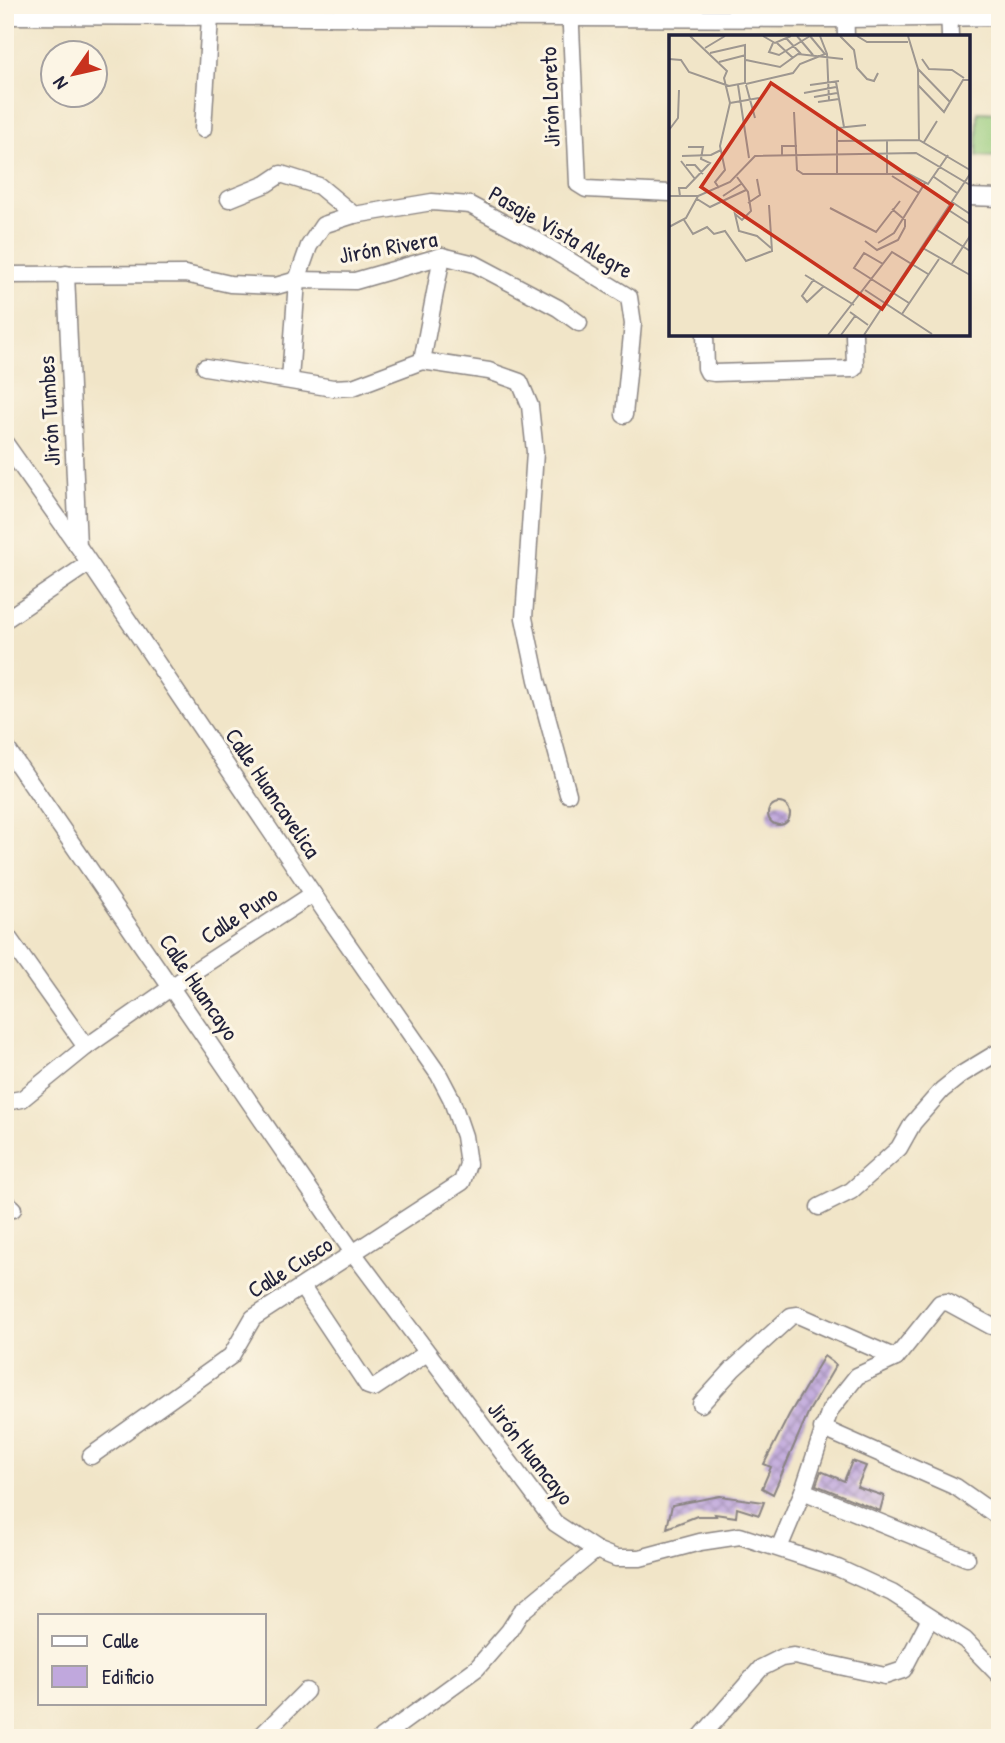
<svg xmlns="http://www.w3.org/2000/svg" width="1005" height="1743" viewBox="0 0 1005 1743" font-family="'Patrick Hand',sans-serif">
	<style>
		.pitch { fill: #97cb7c; stroke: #5c765c; stroke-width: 2 }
		.building { fill: url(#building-cross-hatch) }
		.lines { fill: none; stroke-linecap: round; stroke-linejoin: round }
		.minor-casing { stroke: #8a8482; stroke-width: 19 }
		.minor { stroke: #fff; stroke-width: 16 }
		.labels { text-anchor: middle; stroke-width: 6; stroke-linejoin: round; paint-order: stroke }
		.street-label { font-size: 23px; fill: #22223b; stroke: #fcf5e5 }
		.inset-road { fill: none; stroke: #9e9790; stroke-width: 2 }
		.view { fill: #c8321e; fill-opacity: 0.15; stroke: #c8321e; stroke-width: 3.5 }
		.inset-edge { fill: none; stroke: #22223b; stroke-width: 3.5 }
	</style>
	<defs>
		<pattern id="building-cross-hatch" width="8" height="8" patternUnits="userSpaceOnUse" patternTransform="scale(1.75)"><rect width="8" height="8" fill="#c0a8dd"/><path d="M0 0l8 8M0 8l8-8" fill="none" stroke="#9c88b4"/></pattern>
	</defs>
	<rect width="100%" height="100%" fill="#fcf5e5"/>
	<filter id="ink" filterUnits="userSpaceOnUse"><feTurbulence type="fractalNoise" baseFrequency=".0143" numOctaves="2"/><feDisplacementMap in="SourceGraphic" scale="14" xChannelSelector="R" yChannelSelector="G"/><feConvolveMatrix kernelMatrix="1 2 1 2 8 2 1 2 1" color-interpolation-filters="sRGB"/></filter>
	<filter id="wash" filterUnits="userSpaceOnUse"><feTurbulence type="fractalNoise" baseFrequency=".00686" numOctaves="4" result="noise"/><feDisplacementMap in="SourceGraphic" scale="28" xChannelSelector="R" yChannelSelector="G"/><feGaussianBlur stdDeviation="1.57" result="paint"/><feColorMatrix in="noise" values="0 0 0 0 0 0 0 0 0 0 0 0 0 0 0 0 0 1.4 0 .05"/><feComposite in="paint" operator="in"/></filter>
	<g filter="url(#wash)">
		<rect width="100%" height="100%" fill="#f1e5c8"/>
		<!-- pitch -->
		<path class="pitch" d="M978,112L1000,113V157L977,156Z"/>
		<g id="blocks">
			<!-- building -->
			<g class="building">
				<circle cx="779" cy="814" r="11"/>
				<path d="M824,1356L836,1365L809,1411L773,1494L762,1488L771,1467L764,1464L789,1415Z"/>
				<path d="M852,1461L866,1466L857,1487L884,1496L880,1511L816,1485L821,1471L844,1481Z"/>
				<path d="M720,1496L764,1502L759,1515L737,1508L736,1517L715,1514L716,1516H697L667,1528L672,1505Z"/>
			</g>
		</g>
	</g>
	<g filter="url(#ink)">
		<use href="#blocks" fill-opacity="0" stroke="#8a8482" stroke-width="2"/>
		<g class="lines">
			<defs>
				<g id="minor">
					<path d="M570,5L578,184L586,189L671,193"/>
					<path d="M845,5L846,37"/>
					<path d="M949,5L950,37"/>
					<path d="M5,16L845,19L1000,17"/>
					<path d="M203,129L210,18"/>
					<path d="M968,197L1000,198"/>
					<path d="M229,199L266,184L281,174L319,186L354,215"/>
					<path d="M66,274L78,546"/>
					<path d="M5,275L185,274L230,284L276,286L297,280L355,281L442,256L475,264L558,308L579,323"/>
					<path d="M705,334L706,368L708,372L714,373L853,369L855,367L854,334"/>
					<path d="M422,361L442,256"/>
					<path d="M205,367L333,388L353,387L422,361L489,371L520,382L530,406L535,452L524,618L537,680L568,794"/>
					<path d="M290,380L297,280L309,246L323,225L354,215L432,202L470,205L536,240L629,297L633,324L624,415"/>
					<path d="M5,443L78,546L326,913L439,1075L451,1098L464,1136L468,1164L462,1182L253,1318L231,1356L91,1456"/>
					<path d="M5,620L89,563"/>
					<path d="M5,746L354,1254L555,1523L596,1550L616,1558H640L700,1542L740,1536L838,1568L892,1593L965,1640L1000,1676"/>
					<path d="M5,933L86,1047"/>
					<path d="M5,1102L22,1099L86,1047L196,970L313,894"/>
					<path d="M5,1202L13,1209"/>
					<path d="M819,1207L851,1191L899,1148L913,1123L942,1090L962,1074L1000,1051"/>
					<path d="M302,1287L368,1386L374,1388L427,1353"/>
					<path d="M701,1404L733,1369L791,1316L798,1315L896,1358"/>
					<path d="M822,1428L956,1487L1000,1518"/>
					<path d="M803,1491L967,1558"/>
					<path d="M779,1548L803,1491L830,1410L857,1376L896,1358L940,1303L947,1302L991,1326L1000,1325"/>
					<path d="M259,1738L306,1691"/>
					<path d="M381,1738L477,1668L509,1631L521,1612L596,1550"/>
					<path d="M700,1738L761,1668L781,1658L794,1656L885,1676L903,1670L930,1618"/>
				</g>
			</defs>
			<!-- minor casing -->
			<use href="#minor" class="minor-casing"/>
			<!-- minor -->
			<use href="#minor" class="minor"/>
		</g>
	</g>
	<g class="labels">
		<!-- street labels -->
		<g class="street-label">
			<text transform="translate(550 97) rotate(-92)" y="8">Jirón Loreto</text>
			<text transform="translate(561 232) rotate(30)" y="8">Pasaje Vista Alegre</text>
			<text transform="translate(388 247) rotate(-10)" y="8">Jirón Rivera</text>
			<text transform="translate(49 411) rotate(-93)" y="8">Jirón Tumbes</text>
			<text transform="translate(273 793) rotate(56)" y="8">Calle Huancavelica</text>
			<text transform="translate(239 915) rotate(-33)" y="8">Calle Puno</text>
			<text transform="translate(199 987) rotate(56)" y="8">Calle Huancayo</text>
			<text transform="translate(290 1267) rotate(-32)" y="8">Calle Cusco</text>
			<text transform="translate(531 1453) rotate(52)" y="8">Jirón Huancayo</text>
		</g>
	</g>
	<!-- overview -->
	<g transform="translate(669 35)">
		<rect width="301" height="301" fill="#f1e5c8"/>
		<path class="inset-road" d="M21,1L58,36L55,43L61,68L51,111L56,135L46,147L50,153M94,1L106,8L122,1M128,1L144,20M151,1L158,19L160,65M171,1L185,15L188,33L198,44L205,46L209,38M188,1L198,7H239M239,1L249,34L250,105M117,3L132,19M104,8L100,17L110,20L141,1M108,8L124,23M36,13L56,1M41,18L76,10V48L60,51M0,24L12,25L20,37L60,51M253,24L260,34L283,35L295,43M77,25L111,32L129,19L174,24M50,27L77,20M249,34L281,67M167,47L175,92M77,49L124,38L131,29L156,19L141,1M69,50L80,123M77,50L86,83M141,50L170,46M249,50L275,77L294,45H301M135,58L167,52M145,62L168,58M149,67L170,64M61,68L90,63M125,77L128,135L134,139H240L259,149L279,120M0,95L9,83L10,55M218,105V140M168,106L250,105L301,135M255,107L268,86M113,120V111H128M13,121L42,120L52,115M12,126L26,144M17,130H26L34,139M168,140V93L197,90M223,141L250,158M68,142L79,157L82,176L73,185L66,179L70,196L88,201L102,213M265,142L288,158M0,161H29M11,161L10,153H17L41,128L32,124L34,112H19M54,161L72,149M28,164L41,172L77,155M283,167L301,179M79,168L91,160L88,144M161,173L207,197L231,166M223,174L236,185V192M278,174L301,189M15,185L24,199L38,192L45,199L56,196L77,226L103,216L100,170M0,192L17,183L29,161L61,147L86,121L247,118L301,150M265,193L301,216M196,206L208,215L229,205L236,192M209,208L225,198L256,148M252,212L301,240M214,229L195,218L185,233L240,268M282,230L301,201M136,240L185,270M145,244L133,261L138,267L155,251M196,255L263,299M181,277L199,290M233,279L270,224M159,300L223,217L259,239M172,300L186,281M195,300L301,139"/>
		<path class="view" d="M102,48L283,170L213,274L32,152Z"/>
		<rect width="301" height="301" class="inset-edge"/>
	</g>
	<!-- margin -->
	<rect width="1005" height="1743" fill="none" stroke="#fcf5e5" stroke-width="28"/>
	<!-- legend -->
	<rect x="38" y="1614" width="228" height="91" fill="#fcf5e5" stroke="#a5a1a1" stroke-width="2"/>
	<rect x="52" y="1636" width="35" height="10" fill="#ffffff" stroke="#a5a1a1" stroke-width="2"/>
	<text x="102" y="1648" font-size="21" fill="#22223b">Calle</text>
	<rect x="52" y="1666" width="35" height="21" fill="#c0a8dd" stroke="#a5a1a1" stroke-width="2"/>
	<text x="102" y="1684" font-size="21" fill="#22223b">Edificio</text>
	<!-- north arrow -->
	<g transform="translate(74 74) rotate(236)"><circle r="33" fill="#fcf5e5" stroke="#a5a1a1" stroke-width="2"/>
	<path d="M0-5L12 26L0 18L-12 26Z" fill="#c8321e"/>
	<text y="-10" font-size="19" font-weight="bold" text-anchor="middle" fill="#22223b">N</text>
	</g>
</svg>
